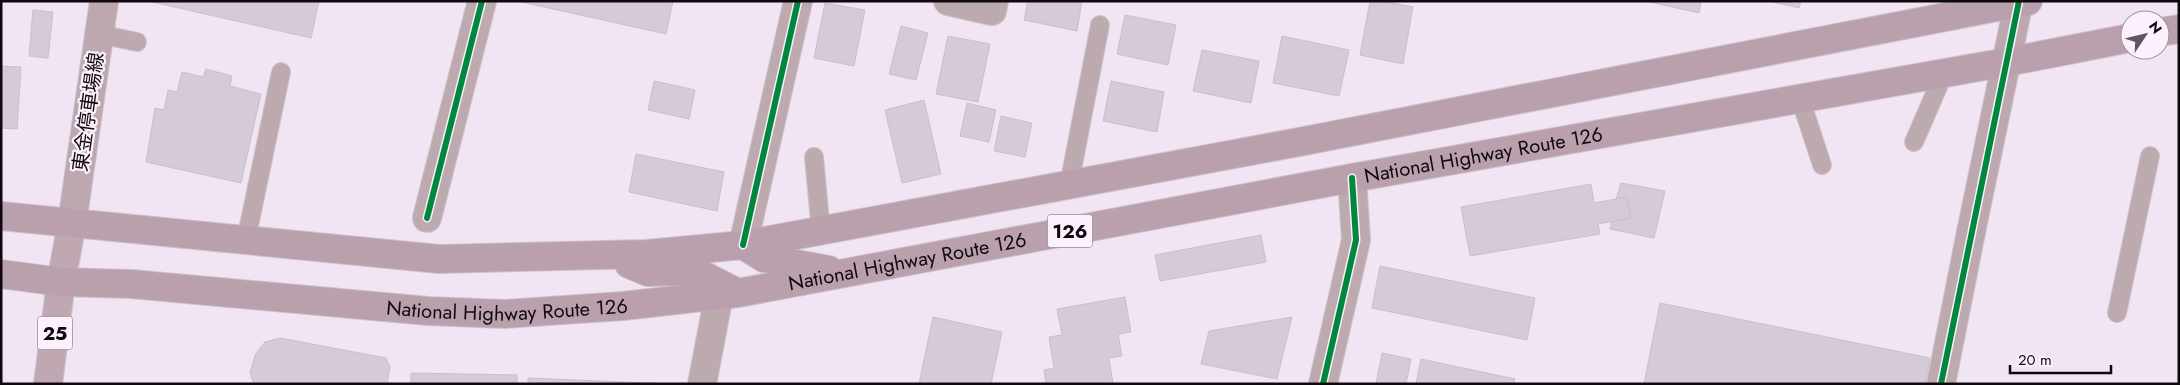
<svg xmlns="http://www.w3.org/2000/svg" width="2180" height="385" viewBox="0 0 2180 385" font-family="Jost,'Noto Sans JP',sans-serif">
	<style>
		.building { fill: #d5cbd7; stroke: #c9bfcb }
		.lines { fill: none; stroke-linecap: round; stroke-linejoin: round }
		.lane-casing { stroke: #ccc2cd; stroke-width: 20 }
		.street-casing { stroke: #ccc2cd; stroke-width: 30 }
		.secondary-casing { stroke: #ccc2cd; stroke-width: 30 }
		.primary-casing { stroke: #ccc2cd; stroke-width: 30 }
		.highway-casing { stroke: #ccc2cd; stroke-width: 30 }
		.lane { stroke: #bdaaaf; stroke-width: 18 }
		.street { stroke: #bdaaaf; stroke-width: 28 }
		.secondary { stroke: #bda8af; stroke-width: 28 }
		.primary { stroke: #bfa8b2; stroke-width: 28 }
		.highway { stroke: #b9a0ac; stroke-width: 28 }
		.cycleway-casing { stroke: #faf1fc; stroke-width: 9 }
		.cycleway { stroke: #00873e; stroke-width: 6 }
		.labels { text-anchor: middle; stroke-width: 4.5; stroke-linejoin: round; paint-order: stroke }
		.shield { fill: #faf1fc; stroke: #564e58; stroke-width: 1 }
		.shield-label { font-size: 19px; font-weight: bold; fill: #100811 }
		.street-label { font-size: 20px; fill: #100811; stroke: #faf1fc }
	</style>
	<rect width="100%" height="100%" fill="#f1e4f3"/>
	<!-- building -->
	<g class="building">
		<path d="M148,1H319L311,38Z"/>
		<path d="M517,1H673L666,34Z"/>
		<path d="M1028,1H1082L1077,31L1024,20Z"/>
		<path d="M1370,1H1382L1413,7L1403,64L1360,55Z"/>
		<path d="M1646,1H1701L1699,13Z"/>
		<path d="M1768,1H1801L1799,8Z"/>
		<path d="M825,3L865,10L854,66L814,58Z"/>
		<path d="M33,10L53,12L48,58L29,56Z"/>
		<path d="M1125,15L1176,25L1168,65L1117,54Z"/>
		<path d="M901,26L928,33L916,80L889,74Z"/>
		<path d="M948,36L990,44L978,102L936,94Z"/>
		<path d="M1282,36L1349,50L1339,96L1273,83Z"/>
		<path d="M1202,50L1259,61L1251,103L1193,91Z"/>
		<path d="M1,66L21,67L17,129L1,128Z"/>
		<path d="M206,69L232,76L230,86L261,94L241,183L146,162L155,108L164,110L168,90L177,92L182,72L203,77Z"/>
		<path d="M654,81L695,90L689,119L648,110Z"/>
		<path d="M1111,81L1164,92L1157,132L1103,121Z"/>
		<path d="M924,100L941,174L902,183L885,110Z"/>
		<path d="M967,103L996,110L989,142L960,136Z"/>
		<path d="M1001,116L1032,123L1025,157L994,151Z"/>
		<path d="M636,154L724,172L717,211L629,192Z"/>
		<path d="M1621,183L1665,191L1654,238L1610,229L1612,221L1631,218L1627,197L1616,199Z"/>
		<path d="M1591,184L1594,203L1627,197L1631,218L1598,224L1600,234L1470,256L1461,207Z"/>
		<path d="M1261,235L1266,262L1160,281L1155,255Z"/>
		<path d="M1380,266L1535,298L1527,340L1372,308Z"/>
		<path d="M1125,297L1131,332L1118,334L1122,356L1109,358L1113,384H1046L1044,370L1054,368L1049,337L1062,335L1057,309Z"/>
		<path d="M1660,303L1930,358L1925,384H1644Z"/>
		<path d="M933,317L1002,332L991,384H919Z"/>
		<path d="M1292,317L1277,379L1201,364L1209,331Z"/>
		<path d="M280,338L386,358L390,367L387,384H254L250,373L255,355L265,342Z"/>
		<path d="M1382,353L1411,359L1406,384H1376Z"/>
		<path d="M1421,359L1515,379L1514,384H1416Z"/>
		<path d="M411,373L517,375V384H411Z"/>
		<path d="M528,378L673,384H528Z"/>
	</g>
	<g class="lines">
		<defs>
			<g id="lane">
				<path d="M99,34L137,42"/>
				<path d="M1800,98L1822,165"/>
				<path d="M1914,142L1944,73"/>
				<path d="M814,157L821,232"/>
				<path d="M1069,185L1100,25"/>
				<path d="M246,240L281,72"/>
				<path d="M2117,313L2150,156"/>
			</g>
			<g id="street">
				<path d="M948,1L992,11L994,1"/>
				<path d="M427,218L482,1"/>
				<path d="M743,245L798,1"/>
				<path d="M702,384L719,295"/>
				<path d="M1323,384L1356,240L1352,178"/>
				<path d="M1941,384L1971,232"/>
			</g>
			<g id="secondary">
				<path d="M72,223L104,1"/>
				<path d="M1971,232L2019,1"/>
			</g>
			<path id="primary" d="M48,384L61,282L72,223"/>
			<g id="highway">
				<path d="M2160,32L2179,29"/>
				<path d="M1,216L439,259L647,254L743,245L1299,142L2028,1"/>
				<path d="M743,245L764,258L829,270"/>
				<path d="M629,264L648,272L695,271L738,293"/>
				<path id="s1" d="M1,274L61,282L131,284L428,311L505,314L623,306L738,293L1352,178L2007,62L2130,38"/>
			</g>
		</defs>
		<!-- lane casing -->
		<use href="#lane" class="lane-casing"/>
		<!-- street casing -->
		<use href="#street" class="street-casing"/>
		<!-- secondary casing -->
		<use href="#secondary" class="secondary-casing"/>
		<!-- primary casing -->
		<use href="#primary" class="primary-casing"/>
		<!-- highway casing -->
		<use href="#highway" class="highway-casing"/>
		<!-- lane -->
		<use href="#lane" class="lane"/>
		<!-- street -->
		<use href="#street" class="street"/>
		<!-- secondary -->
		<use href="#secondary" class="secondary"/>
		<!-- primary -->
		<use href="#primary" class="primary"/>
		<!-- highway -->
		<use href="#highway" class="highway"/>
		<defs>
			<g id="cycleway">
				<path d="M427,218L482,1"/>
				<path d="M743,245L798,1"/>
				<path d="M1323,384L1356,240L1352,178"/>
				<path d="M1941,384L2019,1"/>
			</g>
		</defs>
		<!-- cycleway casing -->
		<use href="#cycleway" class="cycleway-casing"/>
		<!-- cycleway -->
		<use href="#cycleway" class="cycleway"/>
	</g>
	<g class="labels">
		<!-- shield labels -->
		<g class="shield">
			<rect x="1047.5" y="214.5" width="45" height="33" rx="4"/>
			<rect x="37.5" y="316.5" width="35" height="33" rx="4"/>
		</g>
		<g class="shield-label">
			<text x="1070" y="238">126</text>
			<text x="55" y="340">25</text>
		</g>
		<!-- street labels -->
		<g class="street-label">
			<text transform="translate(88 112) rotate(-82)" y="7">東金停車場線</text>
			<text dy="7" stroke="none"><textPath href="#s1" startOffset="1498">National Highway Route 126</textPath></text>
			<text dy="7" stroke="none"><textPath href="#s1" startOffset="912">National Highway Route 126</textPath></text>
			<text dy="7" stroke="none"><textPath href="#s1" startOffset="508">National Highway Route 126</textPath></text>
		</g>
	</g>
	<!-- border -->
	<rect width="2180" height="385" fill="none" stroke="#100811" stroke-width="5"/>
	<!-- north arrow -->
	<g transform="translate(2145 35) rotate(55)"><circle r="24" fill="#faf1fc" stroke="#9c949e"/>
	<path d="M0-4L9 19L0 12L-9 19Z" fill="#5f5560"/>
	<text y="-8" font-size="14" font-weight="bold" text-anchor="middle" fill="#100811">N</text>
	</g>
	<!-- scale -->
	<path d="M2010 365v8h101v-8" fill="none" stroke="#100811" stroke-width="2.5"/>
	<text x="2018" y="365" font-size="15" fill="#100811" stroke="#faf1fc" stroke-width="4" paint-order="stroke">20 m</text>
</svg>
